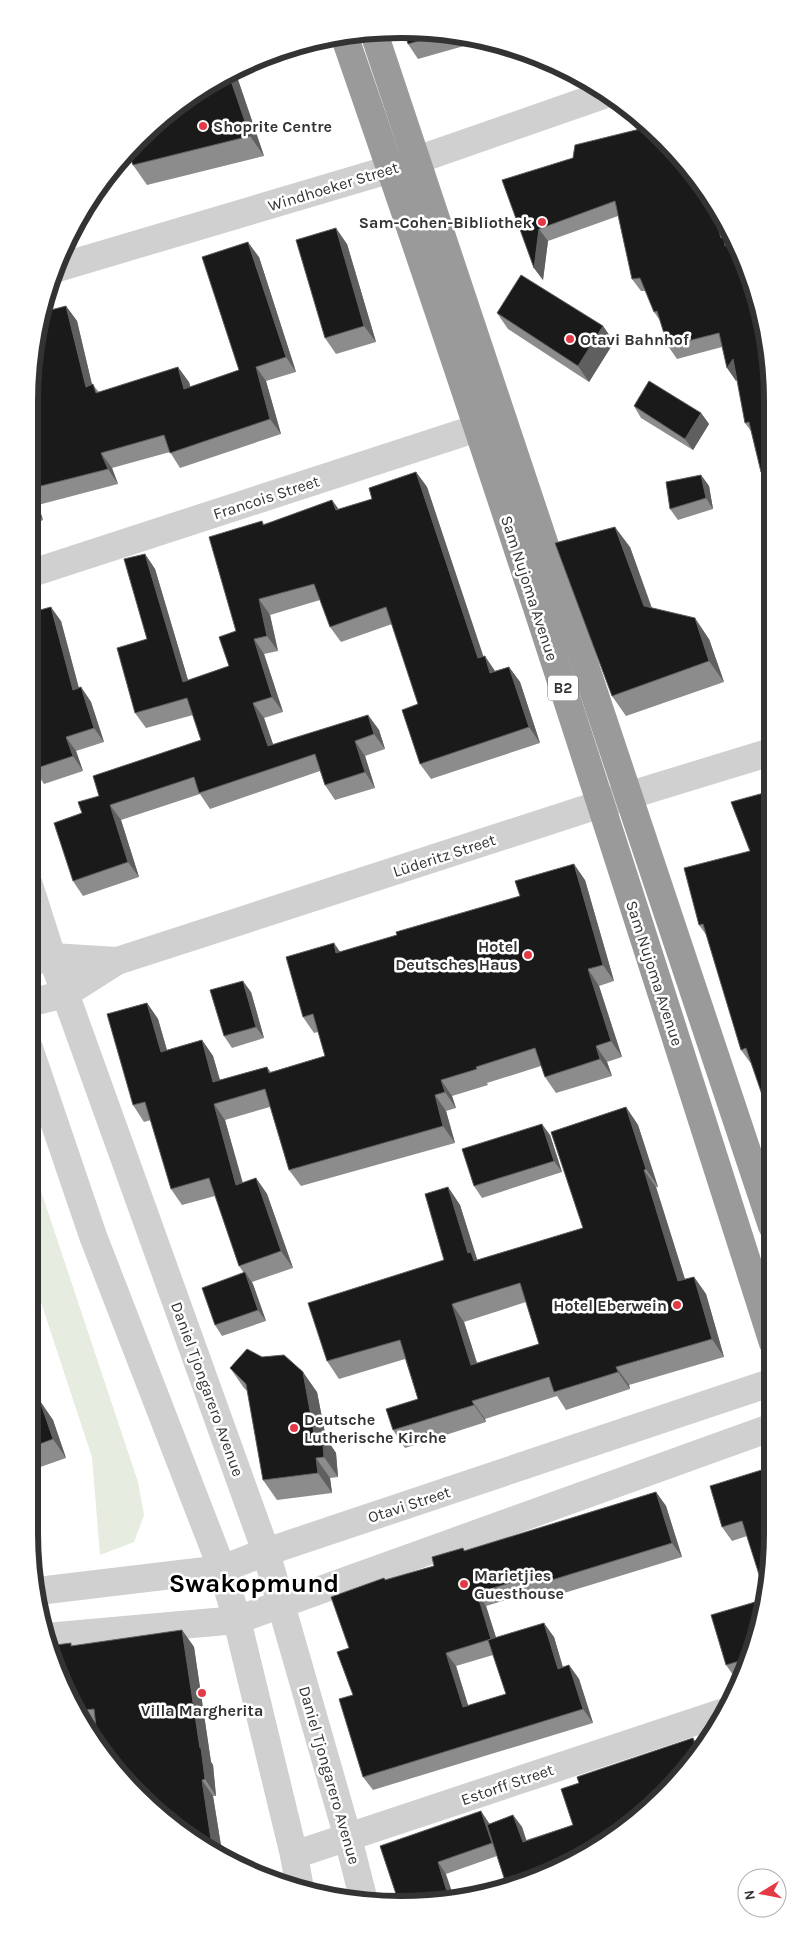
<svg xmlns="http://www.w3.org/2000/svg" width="802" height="1933" viewBox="0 0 802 1933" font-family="Karla,sans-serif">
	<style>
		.green { fill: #e6ecdf }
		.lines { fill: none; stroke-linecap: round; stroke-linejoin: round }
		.minor { stroke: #d0d0d0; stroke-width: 28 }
		.highway { stroke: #9a9a9a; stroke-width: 28 }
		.wall { fill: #8c8c8c; fill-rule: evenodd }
		.shaded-wall { fill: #5f5f5f }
		.building { fill: #1a1a1a; stroke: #5f5f5f; fill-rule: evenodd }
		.poi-dot { fill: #e63946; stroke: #fff; stroke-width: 2 }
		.labels { text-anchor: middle; stroke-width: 5; stroke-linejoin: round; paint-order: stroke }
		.shield { fill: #fff; stroke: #707070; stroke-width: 1 }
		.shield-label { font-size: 15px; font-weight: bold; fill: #333 }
		.poi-label { font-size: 16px; font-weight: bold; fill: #333; stroke: #fff; text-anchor: start }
		.street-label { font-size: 16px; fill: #333; stroke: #fff }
		.town-label { font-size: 26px; font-weight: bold; fill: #000; stroke: #fff }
		.rim { fill: none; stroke: #333; stroke-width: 6 }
	</style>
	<rect width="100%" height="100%" fill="#fff"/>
	<!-- green -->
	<path class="green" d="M29,1155L138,1482L144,1515L134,1542L100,1555L92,1457L29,1266Z"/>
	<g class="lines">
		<!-- minor -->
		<g class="minor">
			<path d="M54,269L391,169L609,93"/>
			<path d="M29,574L499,421"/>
			<path d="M29,885L52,957L266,1552L348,1838L364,1901"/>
			<path d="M29,962L52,957L117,961"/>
			<path d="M29,1003L65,994L117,961L601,804L771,752"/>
			<path d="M29,1048L93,1236L222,1569L237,1620L294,1855L300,1889"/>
			<path d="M38,1591L222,1569L266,1552L773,1382"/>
			<path d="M46,1637L237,1620L773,1427"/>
			<path d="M294,1855L721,1713"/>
		</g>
		<!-- highway -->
		<g class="highway">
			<path d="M373,30L772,1226"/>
			<path d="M344,35C495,468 634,906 773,1343"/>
		</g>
	</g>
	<!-- wall -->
	<g class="wall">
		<path d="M449,32L485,40L418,59L408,44Z"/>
		<path d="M234,68L264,156L147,185L133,165Z"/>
		<path d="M573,158L727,242L729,245L737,243L765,334L770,358V484L761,472L751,431L745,423L737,379L736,381L722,347L677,359L668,346L661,322L654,312L646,291H641L632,279L618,216L548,241L543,280L534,268L502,180Z"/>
		<path d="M347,244L376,342L336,354L325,338Z"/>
		<path d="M259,257L296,372L266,381L281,434L180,468L170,452L112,468L118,484L38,505L43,520L29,527V401L66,306L77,321L92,384L99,392L189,382L190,387L239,370Z"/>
		<path d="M497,313L603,326L614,342L589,382L508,329Z"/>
		<path d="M634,406L701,413L709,424L693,450L641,418Z"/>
		<path d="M416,472L427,487L483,657L495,671L509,667L520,682L540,743L431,779L420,764L418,704L392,624L341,642L330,627L320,600L270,615L278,651L264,654L283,712L264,718L273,745L368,715L379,730L385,749L365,756L375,788L335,800L325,785L320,771L210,809L200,794L121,820L139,877L83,896L73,881L82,813L99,796L201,740L193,715L146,728L135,713L147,639L145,554L155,569L188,680L229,666L262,521L264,524L339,509L372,499Z"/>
		<path d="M701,475L709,486L713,509L678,520L670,509Z"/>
		<path d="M630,547L652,608L709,639L724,682L626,716L612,696Z"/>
		<path d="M61,621L79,688L81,687L91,702L104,742L76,751L83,771L44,784L34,769Z"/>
		<path d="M771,791L772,1124V1118L768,1112L752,1065L741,1050L707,936L699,925L750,851Z"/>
		<path d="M585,880L614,981L599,986L622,1057L607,1062L612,1076L556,1093L545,1077L541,1066L487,1083L488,1085L452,1096L456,1108L446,1111L455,1143L301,1186L289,1170L270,1107L225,1120L242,1183L256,1178L267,1194L293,1268L252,1282L266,1321L222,1336L215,1325L244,1273L239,1266L215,1196L182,1205L171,1189L151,1120L144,1122L133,1105L147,1003L158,1019L167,1050L202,1040L213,1056L220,1080L267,1067L271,1072L325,1056L318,1032L314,1033L303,1017L340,952Z"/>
		<path d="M251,992L264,1038L232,1048L224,1036Z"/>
		<path d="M626,1107L638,1125L658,1187H656L685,1279L694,1277L706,1294L724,1357L629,1385L630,1389L566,1410L557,1396L485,1419L486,1422L405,1448L393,1430L418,1399L405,1359L339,1379L327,1361L444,1260L448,1187L460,1205L477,1260L583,1228ZM526,1302L539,1344L477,1363L464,1322Z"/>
		<path d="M550,1135L562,1172L482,1198L474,1186Z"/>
		<path d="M230,1368L317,1392L326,1438L336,1453L338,1477L330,1478L332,1493L277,1500L263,1480L248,1392L244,1388Z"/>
		<path d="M29,1375L38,1402L40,1401L53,1420L66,1458L29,1471Z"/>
		<path d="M768,1468L773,1475V1532L747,1536L732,1541L722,1527Z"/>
		<path d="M656,1492L666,1506L682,1557L551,1597L546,1588L486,1606L496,1638L554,1637L563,1667L569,1665L579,1679L593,1723L373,1790L363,1777L353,1695L349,1648L384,1578L386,1580L434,1566L463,1548L465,1551ZM493,1655L506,1694L468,1706L456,1666Z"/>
		<path d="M182,1630L194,1647L211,1762L213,1765L216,1796H213L223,1858L215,1855L121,1777L96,1726L86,1728L78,1718L49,1652L73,1646Z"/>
		<path d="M754,1651L739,1678L736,1679L726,1665Z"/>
		<path d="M693,1738L701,1750L696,1758L608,1842L497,1856L446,1874L380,1846L489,1824L513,1815L522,1827L526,1840L573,1825L579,1783Z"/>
	</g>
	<!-- shaded-wall -->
	<g class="shaded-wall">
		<path d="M234,68L264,156L250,136L228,72Z"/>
		<path d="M711,201L720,214L727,242L733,250L725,246L721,238Z"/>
		<path d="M336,228L347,244L376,342L364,326Z"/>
		<path d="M539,229L548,241L543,280L534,268Z"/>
		<path d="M248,242L259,257L296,372L286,357Z"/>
		<path d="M741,256L765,334L770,358V382Z"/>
		<path d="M66,306L77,321L96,402L86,387Z"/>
		<path d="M603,326L614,342L589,382L578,366Z"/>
		<path d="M733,359L741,372L736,381L727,368Z"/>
		<path d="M178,367L189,382L195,404L184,389Z"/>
		<path d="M256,367L266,381L281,434L270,419Z"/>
		<path d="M701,413L709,424L693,450L685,439Z"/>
		<path d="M101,453L112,468L118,484L108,469Z"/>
		<path d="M416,472L427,487L489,673L478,658Z"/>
		<path d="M701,475L709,486L713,509L706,498Z"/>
		<path d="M29,491L38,505L43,520L33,505Z"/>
		<path d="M332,500L343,515L336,510Z"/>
		<path d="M615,527L630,547L658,626L644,606Z"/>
		<path d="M145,554L155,569L193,697L183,682Z"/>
		<path d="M259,599L270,615L278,651L267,636Z"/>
		<path d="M51,607L61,621L83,704L73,690Z"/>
		<path d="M695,618L709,639L724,682L709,661Z"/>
		<path d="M254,639L264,654L283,712L272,697Z"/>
		<path d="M485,656L495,671L490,673Z"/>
		<path d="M509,667L520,682L540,743L529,727Z"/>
		<path d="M81,687L91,702L104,742L94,728Z"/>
		<path d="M253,703L264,718L279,761L268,746Z"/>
		<path d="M368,715L379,730L385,749L374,734Z"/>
		<path d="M66,737L76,751L83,771L73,756Z"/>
		<path d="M355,741L365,756L375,788L365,772Z"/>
		<path d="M110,805L121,820L139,877L128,862Z"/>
		<path d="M574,864L585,880L614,981L603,965Z"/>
		<path d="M334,943L345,959L336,953Z"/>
		<path d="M588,969L599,986L622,1057L611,1041Z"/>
		<path d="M243,981L251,992L264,1038L256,1027Z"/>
		<path d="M147,1003L158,1019L172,1068L161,1052Z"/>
		<path d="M202,1040L213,1056L225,1098L213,1082Z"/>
		<path d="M596,1046L607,1062L612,1076L600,1059Z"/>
		<path d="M441,1080L452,1096L456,1108L445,1092Z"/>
		<path d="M435,1095L446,1111L455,1143L443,1126Z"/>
		<path d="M214,1104L225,1120L248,1201L236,1185Z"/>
		<path d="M626,1107L638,1125L658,1187L646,1169Z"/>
		<path d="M542,1124L550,1135L562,1172L554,1161Z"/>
		<path d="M644,1170L656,1187L691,1299L678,1281Z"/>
		<path d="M256,1178L267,1194L293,1268L281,1251Z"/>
		<path d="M448,1187L460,1205L478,1262L486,1279L468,1253Z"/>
		<path d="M245,1272L253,1284L266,1321L258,1310Z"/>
		<path d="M694,1277L706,1294L724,1357L712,1339Z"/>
		<path d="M452,1304L464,1322L483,1382L471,1365Z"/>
		<path d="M616,1367L629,1385L630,1389L618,1372Z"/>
		<path d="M303,1372L317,1392L326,1438L336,1453L338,1477L324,1457L314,1433Z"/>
		<path d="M29,1375L45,1422L32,1404L29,1394Z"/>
		<path d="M40,1401L53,1420L66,1458L53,1439Z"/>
		<path d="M472,1401L485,1419L486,1422L474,1405Z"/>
		<path d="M316,1458L330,1478L332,1493L318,1473Z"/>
		<path d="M768,1468L773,1475V1485Z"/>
		<path d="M656,1492L666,1506L682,1557L672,1543Z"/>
		<path d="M477,1593L486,1606L501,1653L491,1639Z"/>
		<path d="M544,1623L554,1637L567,1682L558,1669Z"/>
		<path d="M182,1630L194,1647L211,1762L213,1765L216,1796L205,1779Z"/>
		<path d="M446,1653L456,1666L473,1721L463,1707Z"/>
		<path d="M569,1665L579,1679L593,1723L583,1709Z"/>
		<path d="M693,1738L701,1750L698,1755Z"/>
		<path d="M202,1780L213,1796L223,1858L213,1853Z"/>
		<path d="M481,1811L489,1823L500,1855L492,1843Z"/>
		<path d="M513,1815L522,1827L531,1854L523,1842Z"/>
		<path d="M438,1862L446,1874L454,1898H449Z"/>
	</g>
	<!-- building -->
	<g class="building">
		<path d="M404,30L449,32H450L408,44Z"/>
		<path d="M228,72L250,136L133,165L127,150L174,106Z"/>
		<path d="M637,117L681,156L711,201L721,238L724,237L725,246L737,243L741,256L769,381L770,380V469L761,472L749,422L745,423L733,359L727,368L719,333L668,346L657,311L654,312L640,278L632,279L615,201L539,229L534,268L502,180L573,158L575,145L640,129Z"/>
		<path d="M336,228L364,326L325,338L296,240Z"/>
		<path d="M248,242L286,357L256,367L270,419L170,453L164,435L101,453L108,469L29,489V401L43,312L66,306L86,387L93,384L96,393L178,367L184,389L239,370L202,257Z"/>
		<path d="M521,275L603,326L578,366L497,313Z"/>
		<path d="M649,381L701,413L685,439L634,406Z"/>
		<path d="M416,472L478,658L485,656L490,673L509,667L529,727L420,764L402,710L418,704L386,607L330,627L314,584L259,599L267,636L254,639L272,697L253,703L268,746L368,715L374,734L355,741L365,772L325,785L315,754L199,793L194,777L110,805L128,862L73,881L54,823L82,813L78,802L99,796L93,776L201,740L187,698L135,713L117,648L147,639L124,559L145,554L183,682L229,666L219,637L236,631L209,537L262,521L263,525L332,500L336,510L372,499L369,488Z"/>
		<path d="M701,475L706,498L670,509L666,482Z"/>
		<path d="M29,493L33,505L29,507Z"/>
		<path d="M615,527L644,606L695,618L709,661L612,696L555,543Z"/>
		<path d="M771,552V572L765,554Z"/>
		<path d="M51,607L73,690L81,687L94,728L66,737L73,756L34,769L29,754V613Z"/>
		<path d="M771,791L772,1109L768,1112L746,1048L741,1050L703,924L699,925L684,868L750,851L731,802Z"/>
		<path d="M574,864L603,965L588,969L611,1041L596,1046L600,1059L545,1077L535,1048L476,1067L477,1069L441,1080L445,1092L435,1095L443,1126L289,1170L265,1089L214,1104L236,1185L256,1178L281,1251L239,1266L209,1178L171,1189L145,1102L133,1105L107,1014L147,1003L161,1052L202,1040L213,1082L267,1067L269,1073L325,1056L313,1014L303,1017L286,957L334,943L336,953L397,935L396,932L520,896L515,881Z"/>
		<path d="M243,981L256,1027L224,1036L210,990Z"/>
		<path d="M626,1107L646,1169L644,1170L678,1281L694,1277L712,1339L616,1367L618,1372L554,1392L549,1377L472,1401L474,1405L393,1430L386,1409L418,1399L400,1340L327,1361L308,1303L444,1260L425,1194L448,1187L468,1253L471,1252L474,1261L583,1228L551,1132ZM520,1283L539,1344L471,1365L452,1304Z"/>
		<path d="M542,1124L554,1161L474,1186L462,1149Z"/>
		<path d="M245,1272L258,1310L215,1325L202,1288Z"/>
		<path d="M247,1349L262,1357L284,1355L303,1372L314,1433H322L324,1457L316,1458L318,1473L263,1480L246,1384L230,1368Z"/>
		<path d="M29,1394L32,1404L40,1401L53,1439L29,1448Z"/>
		<path d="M768,1468L773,1485V1532L764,1590L742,1521L722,1527L710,1486Z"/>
		<path d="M656,1492L672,1543L542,1583L539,1574L477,1593L491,1639L544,1623L558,1669L569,1665L583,1709L363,1777L339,1699L353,1695L337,1652L349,1648L331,1597L384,1578L385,1580L434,1566L432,1557L463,1548L464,1551ZM491,1639L488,1640L506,1694L463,1707L446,1653Z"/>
		<path d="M762,1600L754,1651L750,1658L726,1665L711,1615Z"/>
		<path d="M182,1630L200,1748H201L205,1779L202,1780L213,1853L136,1790V1787H133L121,1777L98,1745L94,1709L75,1711L49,1652L48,1646L71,1643V1646Z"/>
		<path d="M693,1738L698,1755L696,1758L608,1842L544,1876L507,1887L487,1825L513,1815L523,1842L573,1825L561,1789L579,1783L577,1777Z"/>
		<path d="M481,1811L492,1843L438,1862L449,1898L398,1900L380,1846Z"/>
	</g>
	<!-- markers -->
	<g class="poi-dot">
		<circle cx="203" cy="126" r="5"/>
		<circle cx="542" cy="222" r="5"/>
		<circle cx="570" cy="339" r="5"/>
		<circle cx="528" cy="955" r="5"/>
		<circle cx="677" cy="1305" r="5"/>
		<circle cx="294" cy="1428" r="5"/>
		<circle cx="464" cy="1584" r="5"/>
		<circle cx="202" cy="1693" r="5"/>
	</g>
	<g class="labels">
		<!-- shield labels -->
		<rect class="shield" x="548" y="675.5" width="30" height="25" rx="4"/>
		<g class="shield-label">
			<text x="563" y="693">B2</text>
		</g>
		<!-- poi labels -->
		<g class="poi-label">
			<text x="213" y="132">Shoprite Centre</text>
			<text x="532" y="228" text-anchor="end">Sam-Cohen-Bibliothek</text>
			<text x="580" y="345">Otavi Bahnhof</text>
			<text x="518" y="952" text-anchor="end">Hotel<tspan x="518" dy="18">Deutsches Haus</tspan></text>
			<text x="667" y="1311" text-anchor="end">Hotel Eberwein</text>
			<text x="304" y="1425">Deutsche<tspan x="304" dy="18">Lutherische Kirche</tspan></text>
			<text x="474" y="1581">Marietjies<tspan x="474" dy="18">Guesthouse</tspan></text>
			<text x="202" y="1716" text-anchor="middle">Villa Margherita</text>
		</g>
		<!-- street labels -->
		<g class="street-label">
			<text transform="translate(333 186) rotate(-17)" y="6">Windhoeker Street</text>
			<text transform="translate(266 497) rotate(-18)" y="6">Francois Street</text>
			<text transform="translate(530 588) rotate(72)" y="6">Sam Nujoma Avenue</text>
			<text transform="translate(444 855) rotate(-18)" y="6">Lüderitz Street</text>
			<text transform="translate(655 973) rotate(72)" y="6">Sam Nujoma Avenue</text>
			<text transform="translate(208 1389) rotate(70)" y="6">Daniel Tjongarero Avenue</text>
			<text transform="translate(409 1504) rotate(-18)" y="6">Otavi Street</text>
			<text transform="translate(330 1775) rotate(74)" y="6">Daniel Tjongarero Avenue</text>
			<text transform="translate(507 1784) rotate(-19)" y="6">Estorff Street</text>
		</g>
		<!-- town labels -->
		<g class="town-label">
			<text x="254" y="1592">Swakopmund</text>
		</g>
	</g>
	<!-- crop -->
	<path d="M0 0H802V1933H0ZM401 38H401A363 363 0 0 1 764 401V1533A363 363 0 0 1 401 1896H401A363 363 0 0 1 38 1533V401A363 363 0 0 1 401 38Z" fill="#fff" fill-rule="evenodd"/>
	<path class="rim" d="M401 38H401A363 363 0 0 1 764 401V1533A363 363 0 0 1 401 1896H401A363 363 0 0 1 38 1533V401A363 363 0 0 1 401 38Z"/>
	<!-- north arrow -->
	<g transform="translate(762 1893) rotate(260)"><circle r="24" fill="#ffffff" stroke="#adadad"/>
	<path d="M0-4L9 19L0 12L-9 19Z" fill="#e63946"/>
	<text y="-8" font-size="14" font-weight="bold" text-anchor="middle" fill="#333333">N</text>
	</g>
</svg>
